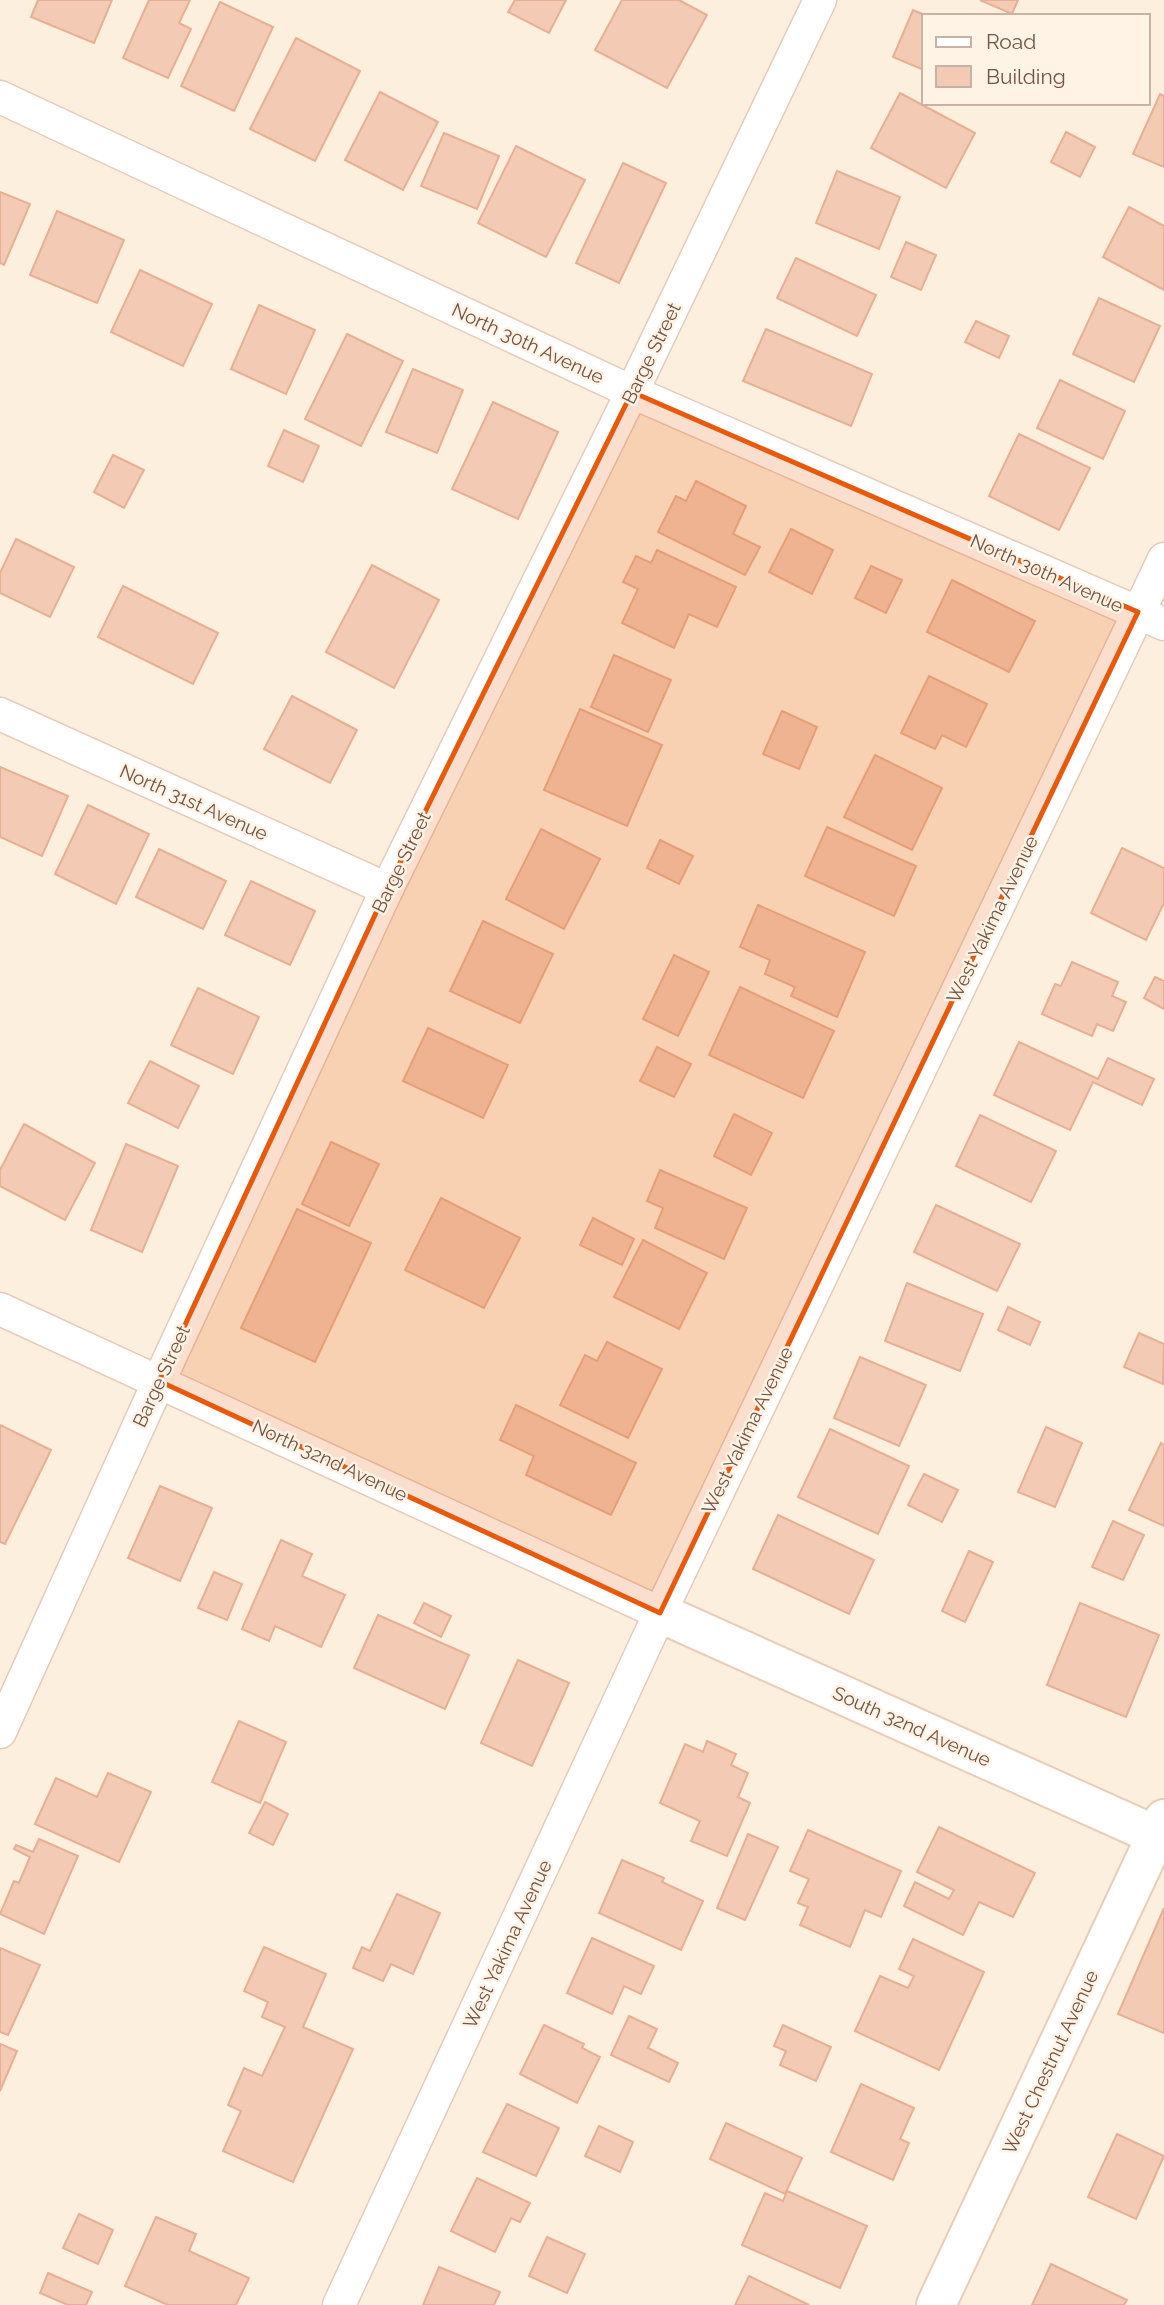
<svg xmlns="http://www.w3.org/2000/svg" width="1164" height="2305" viewBox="0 0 1164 2305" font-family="Raleway,sans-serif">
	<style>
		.building { fill: #f3cab4; stroke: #e7af94; stroke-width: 2 }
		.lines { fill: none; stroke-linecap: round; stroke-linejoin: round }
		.street-casing { stroke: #e3ccbd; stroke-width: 35 }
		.secondary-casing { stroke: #e8cdb9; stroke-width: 42 }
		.street { stroke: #fff; stroke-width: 32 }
		.secondary { stroke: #fff; stroke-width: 38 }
		.marked { fill: #e8590c; fill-opacity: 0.2; stroke: #e8590c; stroke-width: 5; stroke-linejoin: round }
		.labels { text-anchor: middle; stroke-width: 5; stroke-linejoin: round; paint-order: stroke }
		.street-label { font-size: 19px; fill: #735345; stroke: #fff3e5 }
	</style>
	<rect width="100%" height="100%" fill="#fdefde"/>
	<!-- building -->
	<g class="building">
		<path d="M38,0H112L94,43L31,17Z"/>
		<path d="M149,0H190L179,23L191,29L168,78L123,58Z"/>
		<path d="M515,0H566L549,33L508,12Z"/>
		<path d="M622,0H679L707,15L667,88L595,50Z"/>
		<path d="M980,0H1018L1012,14Z"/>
		<path d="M220,2L273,27L234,111L181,86Z"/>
		<path d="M913,10L927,16H924V70L893,57Z"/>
		<path d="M296,38L360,71L315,161L250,129Z"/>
		<path d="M380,92L438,122L403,190L345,160Z"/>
		<path d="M900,93L975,133L946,188L871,148Z"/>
		<path d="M1160,94L1164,96V167L1133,154Z"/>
		<path d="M1066,132L1095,147L1080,177L1051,162Z"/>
		<path d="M444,133L499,156L477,209L421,186Z"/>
		<path d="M516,146L585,180L546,257L478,223Z"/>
		<path d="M623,163L666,183L619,283L576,263Z"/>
		<path d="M837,171L900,197L879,249L816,223Z"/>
		<path d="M0,192L30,204L4,265L0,263Z"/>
		<path d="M1129,207L1164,226V290L1103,257Z"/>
		<path d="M57,211L124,240L97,303L30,275Z"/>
		<path d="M906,242L936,255L921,290L891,277Z"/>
		<path d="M796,258L876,295L857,336L777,298Z"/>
		<path d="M140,270L212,304L183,366L111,332Z"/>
		<path d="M1099,298L1160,326L1134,382L1073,354Z"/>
		<path d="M259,305L315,330L286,394L231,369Z"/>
		<path d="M976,321L1009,336L999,358L965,342Z"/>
		<path d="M766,329L872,374L851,426L743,381Z"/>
		<path d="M347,334L403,361L361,446L305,419Z"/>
		<path d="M413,369L463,390L437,453L386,432Z"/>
		<path d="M1060,380L1125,411L1103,459L1037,428Z"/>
		<path d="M493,402L558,432L518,519L452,489Z"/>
		<path d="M284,430L319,446L303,482L268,466Z"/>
		<path d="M1019,434L1090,468L1059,530L989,496Z"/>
		<path d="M113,455L144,470L124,508L94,492Z"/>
		<path d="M696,481L746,506L733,534L760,547L745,575L658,532L676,496L686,501Z"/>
		<path d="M791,529L833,550L812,594L769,572Z"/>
		<path d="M16,539L74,567L50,617L0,593V573Z"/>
		<path d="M657,550L736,587L717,627L689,614L674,648L622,623L638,589L623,582L636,556L651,563Z"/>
		<path d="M372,565L439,600L394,688L326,652Z"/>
		<path d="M871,566L902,580L886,613L855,598Z"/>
		<path d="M952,580L1035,621L1009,672L927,632Z"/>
		<path d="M123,586L218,633L193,684L98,637Z"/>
		<path d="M614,655L671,680L648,732L591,707Z"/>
		<path d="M929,676L987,704L966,747L942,735L935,749L901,733Z"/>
		<path d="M292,696L357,730L330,783L264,749Z"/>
		<path d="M580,709L662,745L627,826L544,790Z"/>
		<path d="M782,711L817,727L799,769L763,754Z"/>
		<path d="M875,755L942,788L912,850L844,817Z"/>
		<path d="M0,767L68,796L42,856L0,837Z"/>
		<path d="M88,805L149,834L116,904L55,874Z"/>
		<path d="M827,827L916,866L894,916L805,876Z"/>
		<path d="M541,829L600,859L564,929L506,899Z"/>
		<path d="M660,840L693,856L679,884L647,868Z"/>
		<path d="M1122,848L1164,868V903L1146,940L1091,913Z"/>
		<path d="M159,849L226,881L203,929L136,897Z"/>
		<path d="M251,881L315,911L290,965L225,935Z"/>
		<path d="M758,905L865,952L837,1017L791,996L795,987L765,974L770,960L740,947Z"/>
		<path d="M483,921L553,954L520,1023L450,991Z"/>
		<path d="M674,955L709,972L678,1036L643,1019Z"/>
		<path d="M1072,962L1118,982L1112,996L1126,1002L1113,1031L1097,1024L1092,1036L1042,1014L1055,984L1061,986Z"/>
		<path d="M1155,977L1164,981V1009L1144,998Z"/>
		<path d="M740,987L834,1031L803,1098L709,1055Z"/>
		<path d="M198,988L259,1017L233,1074L171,1045Z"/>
		<path d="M428,1028L508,1065L483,1118L403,1081Z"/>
		<path d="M1019,1042L1098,1079L1108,1058L1154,1079L1142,1105L1093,1082L1070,1130L994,1095Z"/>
		<path d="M657,1047L691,1064L674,1097L640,1081Z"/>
		<path d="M150,1061L199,1086L178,1128L128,1103Z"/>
		<path d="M734,1114L772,1133L751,1175L714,1156Z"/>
		<path d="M980,1115L1056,1151L1031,1202L956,1166Z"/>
		<path d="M24,1124L95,1163L65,1220L0,1186V1170Z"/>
		<path d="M331,1142L379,1164L349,1226L302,1204Z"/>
		<path d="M126,1144L178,1166L142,1252L91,1230Z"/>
		<path d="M660,1170L747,1208L724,1259L655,1228L663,1208L647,1201Z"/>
		<path d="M441,1198L520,1238L484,1308L405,1270Z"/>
		<path d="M936,1205L1020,1244L997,1291L914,1252Z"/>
		<path d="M297,1209L371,1243L315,1362L241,1328Z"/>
		<path d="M593,1218L634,1239L622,1265L580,1245Z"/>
		<path d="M643,1240L707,1273L679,1329L614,1297Z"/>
		<path d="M907,1283L983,1314L960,1371L885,1341Z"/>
		<path d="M1008,1307L1040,1322L1030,1345L998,1330Z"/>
		<path d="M1139,1333L1164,1344L1163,1384L1124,1367Z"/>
		<path d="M607,1342L662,1369L628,1438L560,1405L585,1355L597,1361Z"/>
		<path d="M860,1357L926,1385L899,1446L834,1418Z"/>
		<path d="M516,1405L636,1463L611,1515L526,1475L534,1456L500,1440Z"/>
		<path d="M0,1425L51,1450L5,1544L0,1542Z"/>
		<path d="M1046,1427L1082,1443L1055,1507L1018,1492Z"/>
		<path d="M830,1429L909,1466L878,1534L798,1497Z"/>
		<path d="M1161,1443L1164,1445V1526L1129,1510Z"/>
		<path d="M924,1474L958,1490L942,1522L908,1505Z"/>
		<path d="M160,1486L212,1508L180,1581L128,1558Z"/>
		<path d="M778,1515L874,1560L849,1614L753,1569Z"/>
		<path d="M1113,1521L1144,1535L1123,1580L1092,1567Z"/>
		<path d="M281,1540L312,1554L302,1576L345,1595L321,1647L275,1626L269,1641L242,1629Z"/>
		<path d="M969,1551L993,1562L965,1622L942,1611Z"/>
		<path d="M214,1572L242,1584L227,1620L198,1608Z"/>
		<path d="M424,1603L451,1616L441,1637L414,1623Z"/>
		<path d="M1080,1603L1159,1635L1126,1717L1047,1685Z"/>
		<path d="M378,1615L469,1655L445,1709L354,1668Z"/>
		<path d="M518,1660L569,1683L532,1766L481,1743Z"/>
		<path d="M239,1721L286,1742L260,1803L212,1782Z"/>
		<path d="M707,1741L736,1754L731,1765L748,1773L738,1797L750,1803L727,1856L691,1841L700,1821L660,1803L685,1744L703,1752Z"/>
		<path d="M108,1773L151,1792L119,1862L35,1824L56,1778L97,1797Z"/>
		<path d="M265,1802L288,1814L273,1845L249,1833Z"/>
		<path d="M939,1827L1035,1873L1013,1917L979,1902L963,1935L904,1906L915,1882L949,1899L954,1890L917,1872Z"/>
		<path d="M808,1830L901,1871L881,1917L865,1910L850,1947L800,1925L808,1907L798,1903L809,1879L790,1871Z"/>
		<path d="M748,1834L778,1847L745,1920L717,1908Z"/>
		<path d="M39,1839L78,1856L44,1934L0,1914L14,1881L19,1883L30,1857L14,1849L16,1845L33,1852Z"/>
		<path d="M622,1860L664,1878L662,1882L703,1901L681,1950L599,1913Z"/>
		<path d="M397,1894L440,1913L413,1974L391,1964L383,1981L353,1968L362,1947L370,1951Z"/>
		<path d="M1164,1908V2033L1118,2014Z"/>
		<path d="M592,1938L654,1966L641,1994L624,1986L612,2014L567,1993Z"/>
		<path d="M913,1939L984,1972L939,2070L855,2031L880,1976L908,1988L914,1976L899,1969Z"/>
		<path d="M264,1947L326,1974L303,2027L353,2049L293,2182L223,2151L241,2111L228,2105L244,2068L262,2076L285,2027L262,2017L268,2002L244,1991Z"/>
		<path d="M0,1948L40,1965L8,2035L0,2032Z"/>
		<path d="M629,2016L657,2029L648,2048L678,2063L669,2082L611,2055Z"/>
		<path d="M544,2025L584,2044L582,2048L600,2057L577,2103L520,2074Z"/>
		<path d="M783,2025L831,2047L816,2081L780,2065L786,2051L774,2046Z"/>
		<path d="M0,2044L17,2051L0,2091Z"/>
		<path d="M861,2084L914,2108L900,2139L909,2143L893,2180L831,2152Z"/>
		<path d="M507,2104L559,2128L536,2176L483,2152Z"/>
		<path d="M726,2123L802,2158L785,2194L710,2159Z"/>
		<path d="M599,2126L633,2142L620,2172L585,2156Z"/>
		<path d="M1117,2134L1164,2156L1136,2219L1088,2197Z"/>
		<path d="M477,2178L530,2203L520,2222L511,2218L495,2252L451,2231Z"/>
		<path d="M787,2191L867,2226L840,2288L742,2245L765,2193L783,2201Z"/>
		<path d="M79,2214L113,2230L98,2264L63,2248Z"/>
		<path d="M156,2217L196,2234L189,2251L249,2278L236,2305H168L125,2286Z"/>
		<path d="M547,2237L585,2254L567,2293L529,2276Z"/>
		<path d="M1051,2264L1127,2300L1124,2305H1032Z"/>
		<path d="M439,2267L500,2292L494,2305H423Z"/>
		<path d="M48,2273L92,2292L86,2305H68L40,2293Z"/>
		<path d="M749,2276L809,2305H735Z"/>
	</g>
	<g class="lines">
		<defs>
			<g id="street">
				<path d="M0,97L632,392L1164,624"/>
				<path d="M0,714L387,889"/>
				<path d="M0,1309L660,1613"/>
				<path d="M0,1732L159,1381L387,889L632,392L820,0"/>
				<path d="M339,2305L660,1613L1164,559"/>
			</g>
			<g id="secondary">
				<path d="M660,1613L1164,1839"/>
				<path d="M936,2305L1164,1819"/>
			</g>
		</defs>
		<!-- street casing -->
		<use href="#street" class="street-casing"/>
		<!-- secondary casing -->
		<use href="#secondary" class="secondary-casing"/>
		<!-- street -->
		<use href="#street" class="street"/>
		<!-- secondary -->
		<use href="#secondary" class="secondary"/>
	</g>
	<!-- marked area -->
	<path class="marked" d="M632,392L1138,612L660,1613L159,1381L387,889Z"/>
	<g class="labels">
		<!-- street labels -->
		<g class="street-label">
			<text transform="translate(528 343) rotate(25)" y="7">North 30th Avenue</text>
			<text transform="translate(651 353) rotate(-64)" y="7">Barge Street</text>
			<text transform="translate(1047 573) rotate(24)" y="7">North 30th Avenue</text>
			<text transform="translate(194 802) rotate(24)" y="7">North 31st Avenue</text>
			<text transform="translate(401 862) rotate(-64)" y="7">Barge Street</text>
			<text transform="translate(992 919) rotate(-64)" y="7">West Yakima Avenue</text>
			<text transform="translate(161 1376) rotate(-65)" y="7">Barge Street</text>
			<text transform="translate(747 1430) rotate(-64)" y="7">West Yakima Avenue</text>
			<text transform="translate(330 1460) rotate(25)" y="7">North 32nd Avenue</text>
			<text transform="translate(912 1726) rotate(24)" y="7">South 32nd Avenue</text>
			<text transform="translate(507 1944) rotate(-65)" y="7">West Yakima Avenue</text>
			<text transform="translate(1050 2062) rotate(-65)" y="7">West Chestnut Avenue</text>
		</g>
	</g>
	<!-- legend -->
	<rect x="922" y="14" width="228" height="91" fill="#fff3e5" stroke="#c7b3a5" stroke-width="2"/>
	<rect x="936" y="37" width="35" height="10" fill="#ffffff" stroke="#c7b3a5" stroke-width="2"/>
	<text x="986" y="49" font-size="21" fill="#735345">Road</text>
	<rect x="936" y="66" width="35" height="21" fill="#f3cab4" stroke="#c7b3a5" stroke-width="2"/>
	<text x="986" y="84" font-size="21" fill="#735345">Building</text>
</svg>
